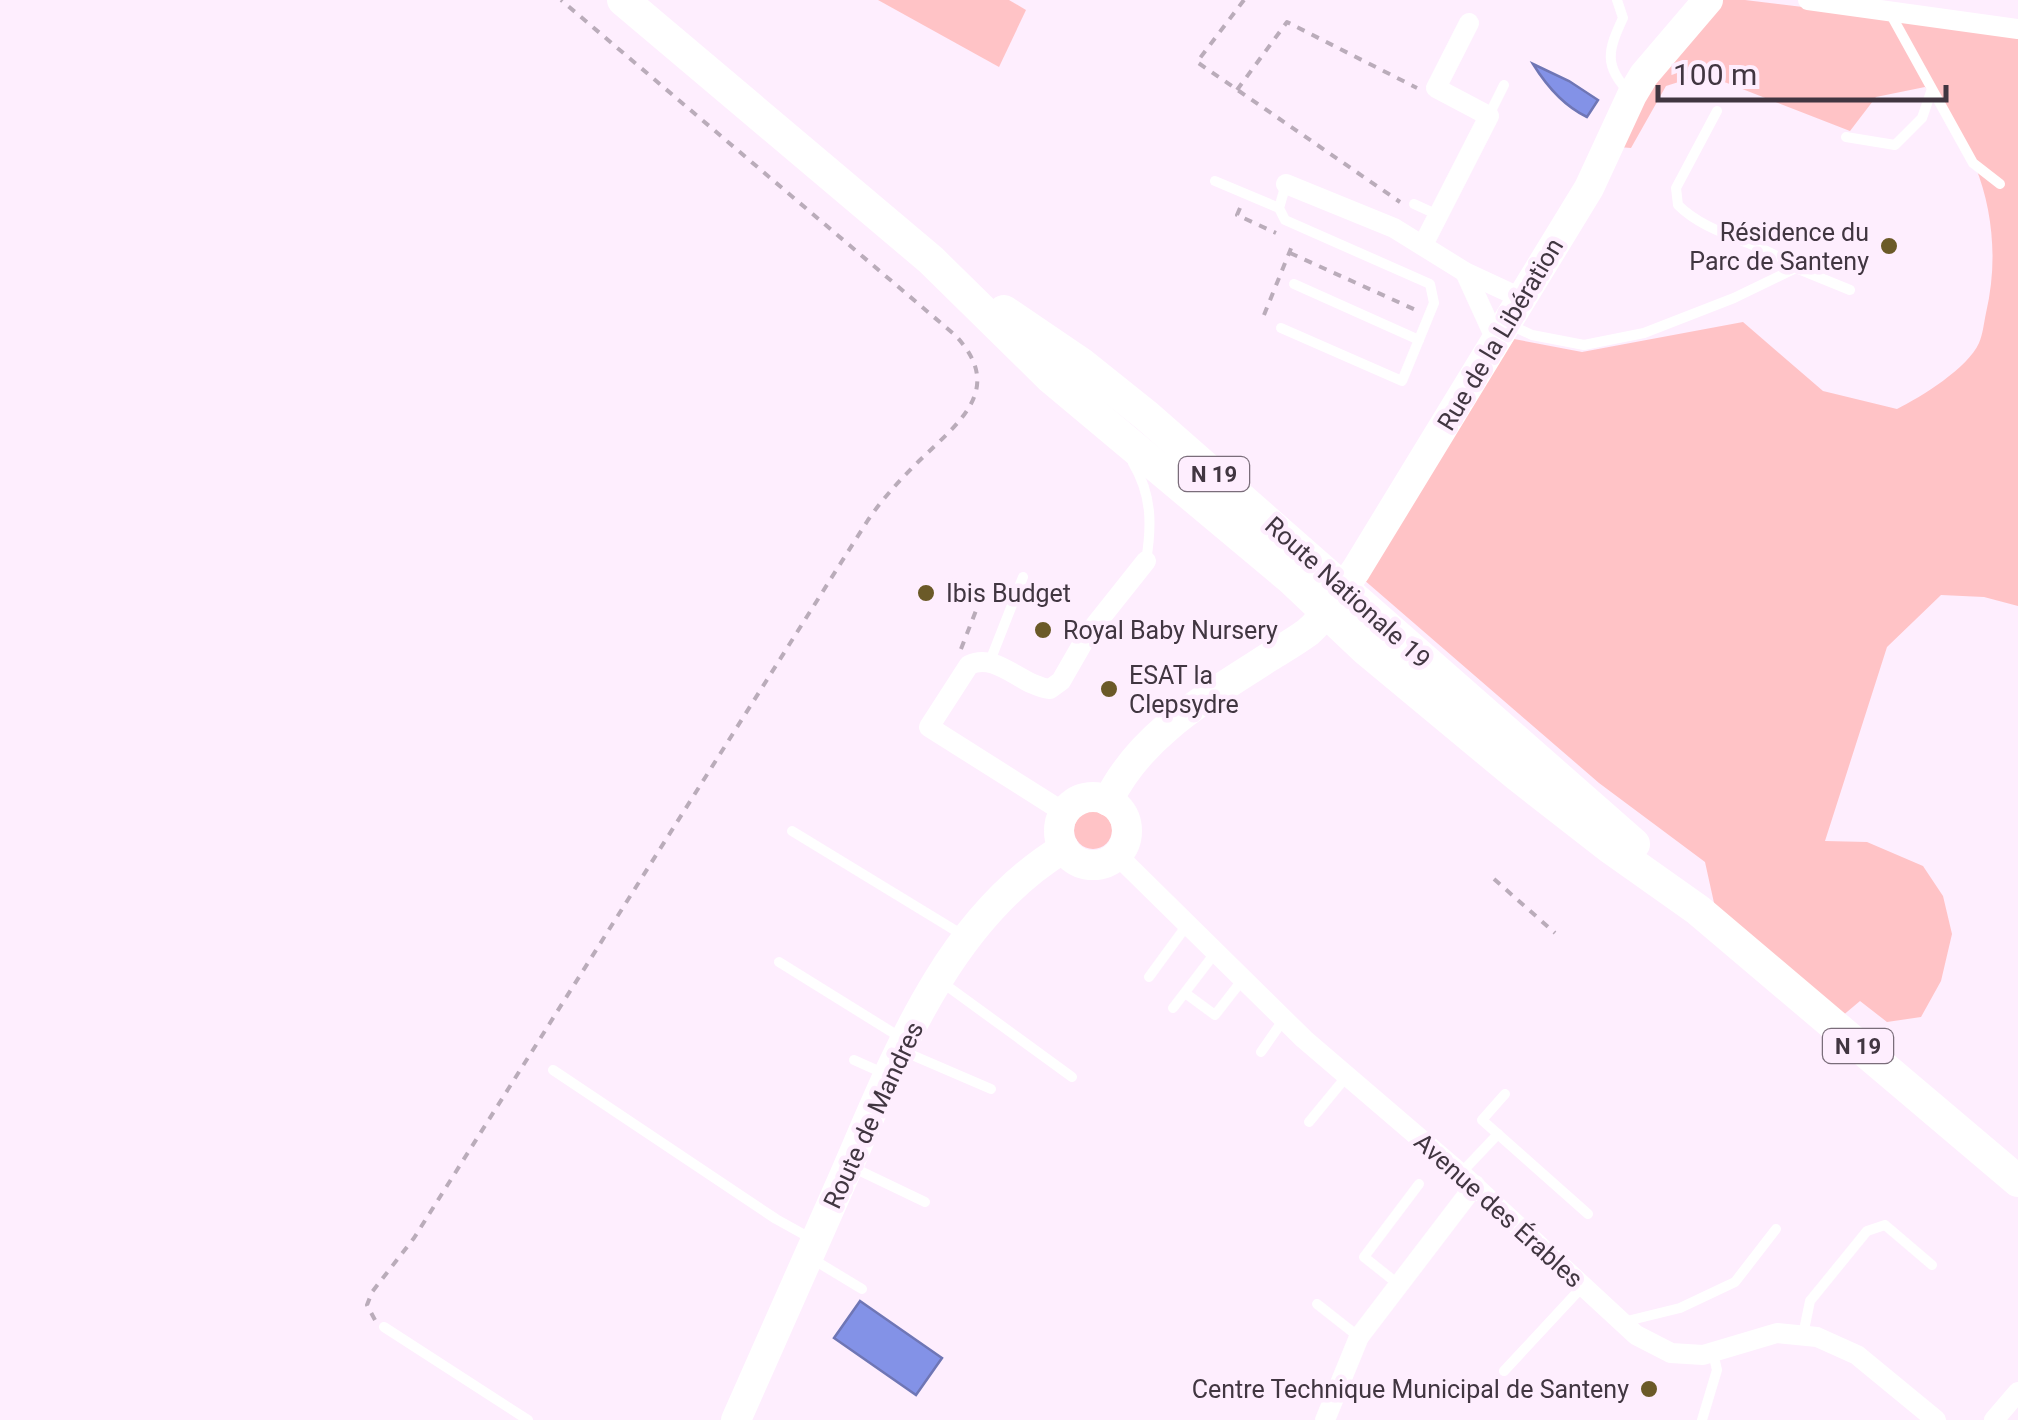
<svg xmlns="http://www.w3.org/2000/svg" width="2018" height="1420" viewBox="0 0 2018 1420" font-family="Roboto,sans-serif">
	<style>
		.green { fill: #ffc3c6 }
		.water { fill: #8392e7; stroke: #6f76b5; stroke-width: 2.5 }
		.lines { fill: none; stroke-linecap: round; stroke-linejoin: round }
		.path { stroke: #baacba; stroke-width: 4; stroke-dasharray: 8 8; stroke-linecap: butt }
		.lane { stroke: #fff; stroke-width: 10 }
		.street { stroke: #fff; stroke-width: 20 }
		.secondary { stroke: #fff; stroke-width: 30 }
		.primary { stroke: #fff; stroke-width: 32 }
		.poi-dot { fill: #6b5a28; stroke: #feeefe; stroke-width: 4 }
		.labels { text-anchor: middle; stroke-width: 9; stroke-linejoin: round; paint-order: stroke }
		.shield { fill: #feeefe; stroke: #7a6d7a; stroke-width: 2.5 }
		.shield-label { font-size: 22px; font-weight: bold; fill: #413641 }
		.poi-label { font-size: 25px; fill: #413641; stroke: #feeefe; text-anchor: start }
		.street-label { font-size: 25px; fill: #413641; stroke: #feeefe }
	</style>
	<rect width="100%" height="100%" fill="#feeefe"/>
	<!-- green -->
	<g class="green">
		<path d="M878,0H1009L1026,10L999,67Z"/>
		<path d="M1717,0H1745L2018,33V606L1984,597L1941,595L1887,647L1825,841L1867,842L1923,866L1943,896L1952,934L1941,981L1921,1017L1887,1022L1860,1001L1841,1017L1718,921L1705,862L1599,783L1363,579L1514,339L1582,352L1743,322L1823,391L1897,409C1921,397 1968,368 1979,343C1983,334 1984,322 1986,313C2005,231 1982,148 1925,87L1876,97L1850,131L1704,74L1666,86L1631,148L1619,147L1639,104Z"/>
		<circle cx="1093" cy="830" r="19"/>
	</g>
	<!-- water -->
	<g class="water">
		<path d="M1533,64L1569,81L1598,100L1587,117C1564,106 1546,85 1533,64Z"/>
		<path d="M860,1301L942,1358L916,1395L834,1338Z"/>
	</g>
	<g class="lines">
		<!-- path -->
		<g class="path">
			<path d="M1244,0L1197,62L1400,202"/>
			<path d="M1237,90L1287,22L1417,88"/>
			<path d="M1240,208L1237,215L1276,233"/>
			<path d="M1290,253L1418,311"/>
			<path d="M1264,315L1294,241"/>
			<path d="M961,649L984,590"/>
			<path d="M1494,879L1555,933"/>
			<path d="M375,1320L367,1305L372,1292L414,1238L868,520C883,498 900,480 919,461C959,422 1006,389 955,335L561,0"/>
		</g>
		<!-- lane -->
		<g class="lane">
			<path d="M1617,0L1623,18C1608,50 1603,66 1630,93"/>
			<path d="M1890,13L1973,163L2000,184"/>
			<path d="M1717,111L1676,188L1678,205C1709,236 1760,241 1796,268"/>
			<path d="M1489,115L1504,85"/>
			<path d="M1846,137L1895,145L1922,118L1931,92"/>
			<path d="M1215,181L1279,208"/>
			<path d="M1414,204L1438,215"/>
			<path d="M1294,284L1419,340"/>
			<path d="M1508,324L1532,335L1584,345L1644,333L1734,298L1796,268L1850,290"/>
			<path d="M1281,328L1402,381L1434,303L1430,284L1285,220L1279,208L1286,184"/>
			<path d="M1133,463C1152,495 1152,525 1146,561"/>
			<path d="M990,661L1023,577"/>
			<path d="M792,831L966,937"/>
			<path d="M779,962L903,1039"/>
			<path d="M1149,977L1187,925"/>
			<path d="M943,983L1072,1077"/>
			<path d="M1185,993L1215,1015L1243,979"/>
			<path d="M1173,1008L1215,953"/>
			<path d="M905,1052L991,1089"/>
			<path d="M1261,1052L1284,1019"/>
			<path d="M854,1060L883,1073"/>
			<path d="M553,1070L776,1219L812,1239"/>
			<path d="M1505,1094L1482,1120L1588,1214"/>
			<path d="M1309,1122L1346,1077"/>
			<path d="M854,1168L925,1202"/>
			<path d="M1461,1173L1498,1134"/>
			<path d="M814,1260L862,1289"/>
			<path d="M1398,1284L1364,1257L1419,1184"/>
			<path d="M1317,1304L1359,1337"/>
			<path d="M1623,1322L1680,1308L1735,1282L1776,1229"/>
			<path d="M384,1327L528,1420"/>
			<path d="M1803,1335L1810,1301L1867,1231L1885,1225L1932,1265"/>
			<path d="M1504,1371L1583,1286"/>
			<path d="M1702,1420L1717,1370L1713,1353"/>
		</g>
		<!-- street -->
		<g class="street">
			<path d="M1808,0L2018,29"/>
			<path d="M1286,184L1394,228L1465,272L1521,298"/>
			<path d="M1423,245L1489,116L1436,88L1469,23"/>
			<path d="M1465,272L1496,340"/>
			<path d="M1065,813L929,727L969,665C997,652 1021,686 1050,689L1061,681L1088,634L1146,561"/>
			<path d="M1117,855L1304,1039L1465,1177L1636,1335L1671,1353L1703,1355L1777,1333L1817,1337L1857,1355L1936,1420"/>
			<path d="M1325,1420L1359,1337L1475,1185"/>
			<path d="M1994,1420L2018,1392"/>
		</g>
		<!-- secondary -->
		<g class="secondary">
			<circle cx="1093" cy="831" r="34"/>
			<path d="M1108,801C1141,733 1208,697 1269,657C1282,649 1296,641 1308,632C1327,615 1341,591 1356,570L1589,188L1632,95L1644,75L1708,0"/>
			<path d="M736,1420C771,1341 806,1262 841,1183C894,1062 945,920 1064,848"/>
		</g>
		<!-- primary -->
		<g class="primary">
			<path d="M623,0L931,260L1051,378L1290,578L1365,649L1518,776L1609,847L1698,910L2018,1181"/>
			<path d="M1004,311L1082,364L1147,416L1634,844"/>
		</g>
	</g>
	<!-- markers -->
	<g class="poi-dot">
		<circle cx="1889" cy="246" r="10"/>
		<circle cx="926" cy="593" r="10"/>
		<circle cx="1043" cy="630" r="10"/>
		<circle cx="1109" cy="689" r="10"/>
		<circle cx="1649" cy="1389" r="10"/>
	</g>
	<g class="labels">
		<!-- shield labels -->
		<g class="shield">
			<rect x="1179" y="457" width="70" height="34" rx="8"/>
			<rect x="1823" y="1029" width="70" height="34" rx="8"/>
		</g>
		<g class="shield-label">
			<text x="1214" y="482">N 19</text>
			<text x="1858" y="1054">N 19</text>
		</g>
		<!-- poi labels -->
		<g class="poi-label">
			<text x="1869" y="241" text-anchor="end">Résidence du<tspan x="1869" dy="29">Parc de Santeny</tspan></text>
			<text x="946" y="602">Ibis Budget</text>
			<text x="1063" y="639">Royal Baby Nursery</text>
			<text x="1129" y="684">ESAT la<tspan x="1129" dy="29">Clepsydre</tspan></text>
			<text x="1629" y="1398" text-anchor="end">Centre Technique Municipal de Santeny</text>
		</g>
		<!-- street labels -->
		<g class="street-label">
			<text transform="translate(1500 334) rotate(-59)" y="9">Rue de la Libération</text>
			<text transform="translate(1348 592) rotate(42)" y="9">Route Nationale 19</text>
			<text transform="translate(873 1115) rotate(-65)" y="9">Route de Mandres</text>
			<text transform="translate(1499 1210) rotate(42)" y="9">Avenue des Érables</text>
		</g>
	</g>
	<!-- scale -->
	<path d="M1658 85v15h288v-15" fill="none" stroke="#413641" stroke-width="5"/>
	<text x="1673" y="85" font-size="30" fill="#413641" stroke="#feeefe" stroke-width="8" paint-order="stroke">100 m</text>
</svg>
